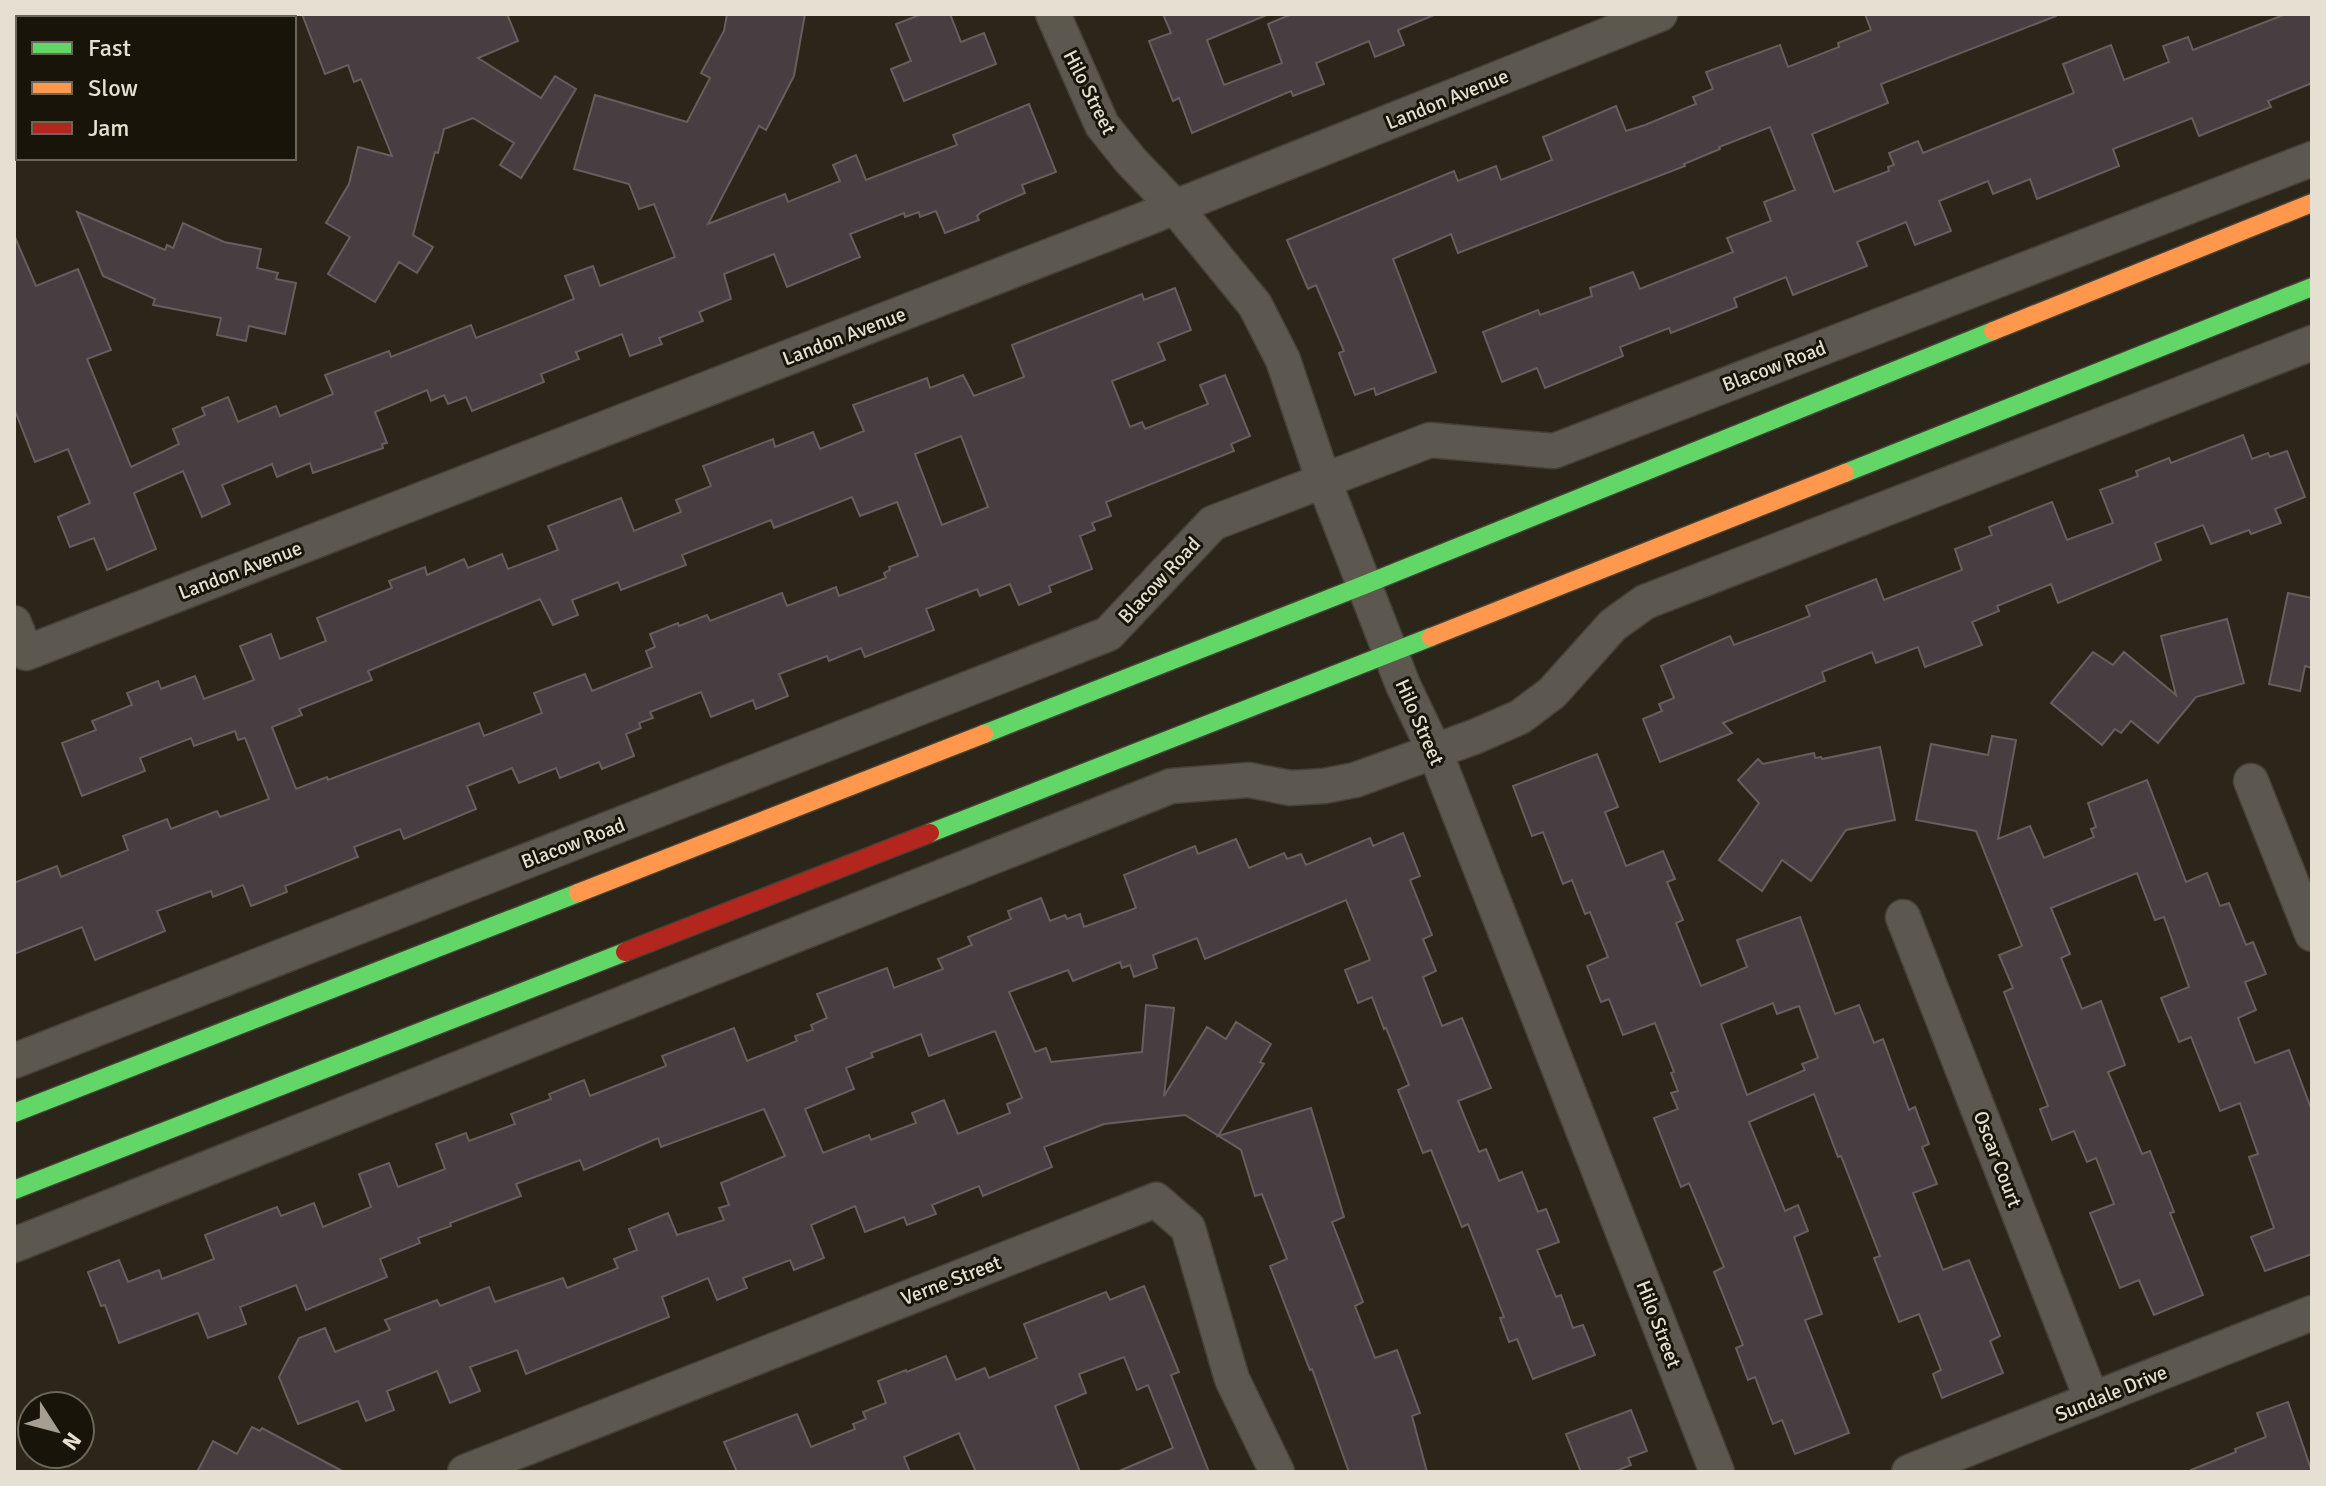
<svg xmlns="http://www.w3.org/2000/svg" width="2326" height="1486" viewBox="0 0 2326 1486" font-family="Signika,sans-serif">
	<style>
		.building { fill: #473e41; stroke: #655f5e; stroke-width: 2; fill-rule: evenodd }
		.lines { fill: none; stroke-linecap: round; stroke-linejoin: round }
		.street-casing { stroke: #464137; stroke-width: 37 }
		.fast-casing { stroke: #464137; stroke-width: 21 }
		.slow-casing { stroke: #464137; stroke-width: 21 }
		.jam-casing { stroke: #464137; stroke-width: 21 }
		.street { stroke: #5c584f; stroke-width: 34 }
		.fast { stroke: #63d668; stroke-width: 18 }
		.slow { stroke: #ff974d; stroke-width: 18 }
		.jam { stroke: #b3261e; stroke-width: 18 }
		.labels { text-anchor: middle; stroke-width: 6; stroke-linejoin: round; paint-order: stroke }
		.street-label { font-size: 20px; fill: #e5e0d1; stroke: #181409 }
	</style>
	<rect width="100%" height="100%" fill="#2c261a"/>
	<!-- building -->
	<g class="building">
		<path d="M302,14H507L518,41L478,58L541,98L555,76L576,89L521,178L500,165L514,143L473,118L444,129L438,153L435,152L413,235L433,247L417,273L399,262L375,302L328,274L350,237L326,223L349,184L358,147L392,156L361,79L354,82L348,65L325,74Z"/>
		<path d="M727,14H805L794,76L766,130L759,126L708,224L785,194L788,202L840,181L833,165L856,155L866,180L957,145L953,135L1029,104L1056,172L1022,185L1025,193L981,212L977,216L979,220L945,233L936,211L920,217L919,212L905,217L904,213L850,234L860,257L787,287L774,254L724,274L731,299L699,312L703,321L659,338L662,344L630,356L622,334L576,352L579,359L541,374L544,382L472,411L466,397L448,404L444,395L431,401L427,390L375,412L387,443L382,444L383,448L313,473L310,463L277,477L272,464L222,485L230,504L202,517L183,471L134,493L156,549L107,570L94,538L70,547L58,517L90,503L68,449L35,462L14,408V235L36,286L78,269L111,350L87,359L131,467L179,444L173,429L205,415L202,408L228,397L238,422L276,406L280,416L333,394L325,375L389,351L391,357L471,325L476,338L574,299L565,276L593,266L600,286L675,257L654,204L639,209L629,184L574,169L595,95L687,122L710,78L701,73L724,31Z"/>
		<path d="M922,14H950L961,42L984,33L996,64L904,101L891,69L911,61L896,24Z"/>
		<path d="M1163,14H1269L1207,40L1224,85L1282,63L1268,24L1292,14L1434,15L1398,30L1404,45L1375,57L1369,41L1316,63L1324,84L1293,96L1291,91L1192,133L1179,98L1173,101L1149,41L1171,33Z"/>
		<path d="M1865,14H2056V16L1881,84L1888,103L1812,134L1834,192L1889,171L1888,167L1894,165L1889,153L1918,141L1923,153L2074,93L2063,64L2111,45L2124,80L2169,62L2163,46L2188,37L2193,50L2286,14H2312V83L2268,101L2271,107L2199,136L2192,118L2113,149L2119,166L2037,199L2030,179L1993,194L1988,181L1939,201L1951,231L1915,245L1906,222L1857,242L1867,266L1793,295L1786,277L1734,298L1737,307L1671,333L1669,328L1620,347L1623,356L1545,388L1537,368L1502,382L1483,332L1538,310L1540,315L1592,296L1590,288L1633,272L1640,289L1733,252L1727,238L1771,221L1764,202L1795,190L1770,127L1719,147L1720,149L1684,164L1685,166L1458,253L1451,234L1393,259L1436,372L1376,395L1374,388L1355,395L1339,353L1344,351L1316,285L1308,289L1287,240L1454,171L1458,181L1496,166L1501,180L1552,160L1543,137L1616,106L1626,131L1645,125L1696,104L1693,97L1713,89L1706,72L1780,45L1788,67L1839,47L1838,43L1871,30Z"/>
		<path d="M77,212L165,250L167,245L173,248L183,223L224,242L261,249L257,268L278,273L276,279L296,283L285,334L249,326L246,341L217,335L221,318L153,305L155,299L103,276Z"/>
		<path d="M1175,288L1191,330L1158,343L1165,360L1112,381L1130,427L1142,422L1145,429L1208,404L1200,385L1225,375L1250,436L1231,444L1234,451L1106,502L1111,516L1092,523L1095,530L1080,536L1092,569L1049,586L1051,592L1019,605L1010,584L980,596L977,589L926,609L934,630L865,657L861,648L829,661L827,656L779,674L788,696L756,709L753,700L711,717L701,692L650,712L653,718L639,723L641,728L626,734L634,756L602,769L599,762L560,778L556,768L519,783L512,768L467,786L476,809L404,839L400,829L354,847L358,857L285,886L287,892L251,906L243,885L213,897L211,891L157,911L165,931L95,960L82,927L14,954V883L57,866L61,877L128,850L123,836L167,819L171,829L217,811L220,817L269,799L245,738L238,740L235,731L194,746L191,738L140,758L145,771L82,796L62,743L96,730L92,721L132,705L127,693L158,681L161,689L195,676L204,699L254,680L240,646L271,634L280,659L326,641L317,618L392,588L389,581L425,567L427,575L464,559L468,568L502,554L508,569L558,550L548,526L621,498L634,531L681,512L676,500L711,486L703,466L773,439L775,447L813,432L820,449L864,431L853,405L927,378L930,388L963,375L974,396L1024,377L1012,345L1142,294L1144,300ZM961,436L988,507L942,525L915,454ZM852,497L860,516L897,502L918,556L889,567L890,570L884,573L886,578L839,596L836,587L787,606L782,593L710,621L707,615L679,626L678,623L650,634L655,647L646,651L652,667L592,691L585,674L534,693L542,713L484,736L479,723L328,780L327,777L296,789L272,727L302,715L299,709L372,680L368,671L540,599L553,625L578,615L572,600L618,582L621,590L686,565L682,555L771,520L774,528Z"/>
		<path d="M2243,435L2252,459L2268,453L2270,457L2287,451L2305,497L2275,509L2281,523L2251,534L2249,530L2211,544L2203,525L2155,543L2161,560L2058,603L2051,584L1997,606L1999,611L1972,622L1982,645L1925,667L1918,647L1876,663L1872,652L1822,672L1825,681L1723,723L1732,733L1660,762L1643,719L1662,711L1659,704L1674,698L1661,666L1730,636L1734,645L1810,616L1806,606L1876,579L1884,600L1962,570L1955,549L1992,535L1989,527L2052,502L2067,540L2113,523L2100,490L2138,476L2136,471L2169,458L2171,463Z"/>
		<path d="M2288,593L2312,598V668L2305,666L2300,691L2269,684Z"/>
		<path d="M2227,619L2244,683L2196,697L2158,743L2131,721L2121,733L2115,729L2102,745L2051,703L2093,652L2113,665L2124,652L2176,695L2161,636Z"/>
		<path d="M1992,736L2016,740L1998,839L2030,826L2044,858L2094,837L2091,829L2096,827L2088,803L2147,780L2186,882L2207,873L2220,906L2229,903L2246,945L2253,942L2266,974L2245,982L2256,1010L2238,1018L2255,1063L2289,1050L2312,1111V1254L2265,1271L2251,1237L2274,1228L2249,1157L2258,1154L2240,1103L2220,1111L2191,1037L2179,1042L2161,998L2189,987L2164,917L2155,920L2137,873L2051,908L2070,954L2061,958L2082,1009L2101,1001L2125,1065L2108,1072L2142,1154L2150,1151L2174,1212L2170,1213L2203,1295L2154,1315L2139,1280L2120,1288L2090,1213L2114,1204L2096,1158L2087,1162L2074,1131L2052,1140L2040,1109L2048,1106L2004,992L2013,988L1999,955L2022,946L1976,831L1916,820L1931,744L1988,755Z"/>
		<path d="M1880,747L1895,820L1846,830L1811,881L1782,860L1762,891L1719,860L1759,803L1738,780L1758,759L1763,764L1814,753L1815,758L1821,757L1822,759Z"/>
		<path d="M1597,754L1618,807L1605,812L1626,866L1663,851L1675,879L1667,882L1683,920L1676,923L1701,986L1747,967L1737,940L1800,917L1835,1014L1859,1005L1874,1043L1883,1039L1909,1110L1915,1107L1929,1144L1922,1147L1937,1184L1913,1193L1943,1270L1969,1260L2000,1336L1990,1341L2003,1373L1942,1398L1933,1374L1941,1370L1919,1314L1899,1322L1874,1258L1880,1256L1841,1156L1838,1157L1814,1094L1749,1122L1785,1211L1798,1205L1808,1231L1794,1237L1822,1314L1805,1320L1849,1433L1795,1454L1782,1420L1773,1424L1755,1377L1748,1380L1736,1348L1743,1345L1714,1272L1724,1267L1689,1183L1681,1187L1654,1118L1678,1109L1671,1093L1678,1091L1671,1073L1674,1072L1655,1023L1623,1035L1609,999L1601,1002L1587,966L1608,957L1590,912L1585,914L1572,880L1563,884L1543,832L1532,836L1513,786ZM1773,1003L1777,1014L1799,1006L1818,1058L1802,1064L1805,1070L1747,1095L1721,1024Z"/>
		<path d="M1403,833L1420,876L1410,880L1432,935L1423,939L1436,971L1423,977L1442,1026L1462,1018L1491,1088L1458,1101L1479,1152L1486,1149L1499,1181L1522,1172L1538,1212L1546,1209L1559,1242L1537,1250L1556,1297L1561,1295L1573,1328L1583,1325L1595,1355L1533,1379L1517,1339L1509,1342L1500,1318L1504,1317L1468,1224L1462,1227L1431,1150L1423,1153L1398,1090L1409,1085L1386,1028L1384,1029L1372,997L1358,1003L1345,970L1370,960L1346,900L1205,959L1197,938L1153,955L1157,968L1134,977L1130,965L1122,968L1120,962L1073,981L1068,970L1009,992L1035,1052L1046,1048L1051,1062L1142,1052L1146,1005L1174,1008L1164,1096L1207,1027L1226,1039L1236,1022L1271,1044L1260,1062L1264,1064L1218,1136L1311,1108L1344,1217L1332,1222L1363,1302L1355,1306L1375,1358L1397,1350L1420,1413L1412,1416L1427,1472H1349L1312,1369L1310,1370L1270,1266L1287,1259L1262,1194L1255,1196L1241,1150L1185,1115L1104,1124L1044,1147L1052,1167L983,1196L979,1186L932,1205L936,1214L907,1225L904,1217L865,1232L855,1206L811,1225L824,1258L794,1270L790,1260L743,1278L747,1288L717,1300L708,1278L662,1297L669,1317L526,1374L517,1350L470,1367L480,1391L450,1403L437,1371L387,1391L394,1410L366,1421L358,1401L298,1424L279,1377L299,1338L325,1328L335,1352L390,1330L385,1320L437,1300L440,1306L489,1287L495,1302L563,1278L567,1288L618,1268L614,1259L637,1250L629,1229L668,1213L677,1235L724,1220L719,1208L729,1205L721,1183L785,1156L764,1109L661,1147L658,1138L584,1170L580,1160L516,1184L521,1196L450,1223L451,1226L418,1238L420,1243L380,1259L387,1277L306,1310L296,1285L240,1307L246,1324L208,1338L198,1313L119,1343L105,1305L101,1306L88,1272L119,1260L128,1282L159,1270L162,1279L214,1259L205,1235L277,1207L281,1216L314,1203L323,1227L371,1207L359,1174L389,1163L398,1187L445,1169L436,1144L466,1133L469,1141L515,1124L511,1114L551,1099L549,1094L584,1080L590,1096L666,1066L662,1056L734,1028L747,1061L797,1041L795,1036L813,1030L811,1025L827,1018L817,994L887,968L894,988L943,969L938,959L972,945L968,937L1011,919L1008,911L1041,898L1050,921L1065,915L1067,919L1080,914L1084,927L1136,908L1124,875L1195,846L1198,854L1236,839L1249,868L1284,853L1287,859L1301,854L1306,865L1370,838L1373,846ZM995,1031L1022,1098L1007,1104L1010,1113L958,1134L944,1100L912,1113L916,1123L871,1140L869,1135L823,1153L805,1109L854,1089L846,1068L873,1057L871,1053L921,1034L929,1056Z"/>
		<path d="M1144,1286L1179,1372L1171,1375L1209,1472H1117L1173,1448L1148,1385L1137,1390L1124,1357L1079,1374L1086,1393L1055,1406L1080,1472H976L959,1433L904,1457L910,1472H737L724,1442L797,1414L811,1447L855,1429L853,1424L866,1419L863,1412L886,1403L878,1381L906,1370L907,1372L946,1356L956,1380L985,1368L989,1378L1037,1358L1024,1324L1106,1292L1110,1300Z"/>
		<path d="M2288,1402L2312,1472H2191V1470L2236,1452L2235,1449L2266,1437L2257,1413Z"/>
		<path d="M1631,1410L1647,1451L1628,1458L1631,1465L1614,1472H1581L1566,1434Z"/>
		<path d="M252,1427L260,1431L262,1428L344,1472H197L213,1441L237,1454Z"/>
	</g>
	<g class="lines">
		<defs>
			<g id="street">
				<path d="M189,14L191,18"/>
				<path d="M1053,14L1102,125L1131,161L1175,207L1255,305L1283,360L1323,479L1403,685L1435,752L1717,1472"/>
				<path d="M14,623L26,653L1140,221L1660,14"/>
				<path d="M2251,781L2312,934"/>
				<path d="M1903,917L2092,1400"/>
				<path d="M14,1061L1108,634L1213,523L1430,440L1554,451L2312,159"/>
				<path d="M14,1245L1171,786L1249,780L1290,788L1324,786L1355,780L1474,737L1520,717L1552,693L1613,625L1645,602L2312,343"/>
				<path d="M465,1472L1156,1200L1188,1228L1232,1379L1277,1472"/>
				<path d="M1909,1472L2312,1313"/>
			</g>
			<g id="fast">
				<path d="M1845,473L2312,287"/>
				<path d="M984,734L1364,585L1993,331"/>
				<path d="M930,833L1431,637"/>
				<path d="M14,1113L578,893"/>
				<path d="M14,1190L625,952"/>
			</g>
			<g id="slow">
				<path d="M1993,331L2312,203"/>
				<path d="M1431,637L1845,473"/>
				<path d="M578,893L984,734"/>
			</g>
			<path id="jam" d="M625,952L930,833"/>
		</defs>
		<!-- street casing -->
		<use href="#street" class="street-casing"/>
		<!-- fast casing -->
		<use href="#fast" class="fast-casing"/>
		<!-- slow casing -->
		<use href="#slow" class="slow-casing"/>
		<!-- jam casing -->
		<use href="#jam" class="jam-casing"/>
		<!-- street -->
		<use href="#street" class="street"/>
		<!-- fast -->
		<use href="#fast" class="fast"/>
		<!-- slow -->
		<use href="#slow" class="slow"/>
		<!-- jam -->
		<use href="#jam" class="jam"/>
	</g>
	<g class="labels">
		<!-- street labels -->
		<g class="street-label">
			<text transform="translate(1090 92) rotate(63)" y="7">Hilo Street</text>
			<text transform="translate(1447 99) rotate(-22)" y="7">Landon Avenue</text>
			<text transform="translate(844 336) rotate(-21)" y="7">Landon Avenue</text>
			<text transform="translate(1774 366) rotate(-21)" y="7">Blacow Road</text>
			<text transform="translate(240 570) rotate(-21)" y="7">Landon Avenue</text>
			<text transform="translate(1159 580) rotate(-47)" y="7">Blacow Road</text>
			<text transform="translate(1420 722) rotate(66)" y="7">Hilo Street</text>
			<text transform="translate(573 843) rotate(-21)" y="7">Blacow Road</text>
			<text transform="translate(1998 1159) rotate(69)" y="7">Oscar Court</text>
			<text transform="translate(951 1280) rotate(-21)" y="7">Verne Street</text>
			<text transform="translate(1659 1324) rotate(69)" y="7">Hilo Street</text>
			<text transform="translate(2111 1393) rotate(-22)" y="7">Sundale Drive</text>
		</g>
	</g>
	<!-- border -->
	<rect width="2326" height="1486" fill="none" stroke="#e5e0d1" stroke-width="32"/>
	<!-- legend -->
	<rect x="16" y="16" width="280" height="144" fill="#181409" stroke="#6a6659" stroke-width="2"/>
	<rect x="32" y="42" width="40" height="12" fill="#63d668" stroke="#6a6659" stroke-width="2"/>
	<text x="88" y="56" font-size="24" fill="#e5e0d1">Fast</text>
	<rect x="32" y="82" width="40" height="12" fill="#ff974d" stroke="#6a6659" stroke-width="2"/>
	<text x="88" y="96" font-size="24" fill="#e5e0d1">Slow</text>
	<rect x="32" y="122" width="40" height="12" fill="#b3261e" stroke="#6a6659" stroke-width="2"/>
	<text x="88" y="136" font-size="24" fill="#e5e0d1">Jam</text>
	<!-- north arrow -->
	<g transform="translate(56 1430) rotate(126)"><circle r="38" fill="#181409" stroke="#6a6659" stroke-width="2"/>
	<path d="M0-6L14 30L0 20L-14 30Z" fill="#a49f91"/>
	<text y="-12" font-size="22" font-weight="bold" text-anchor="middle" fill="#e5e0d1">N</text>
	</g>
</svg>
